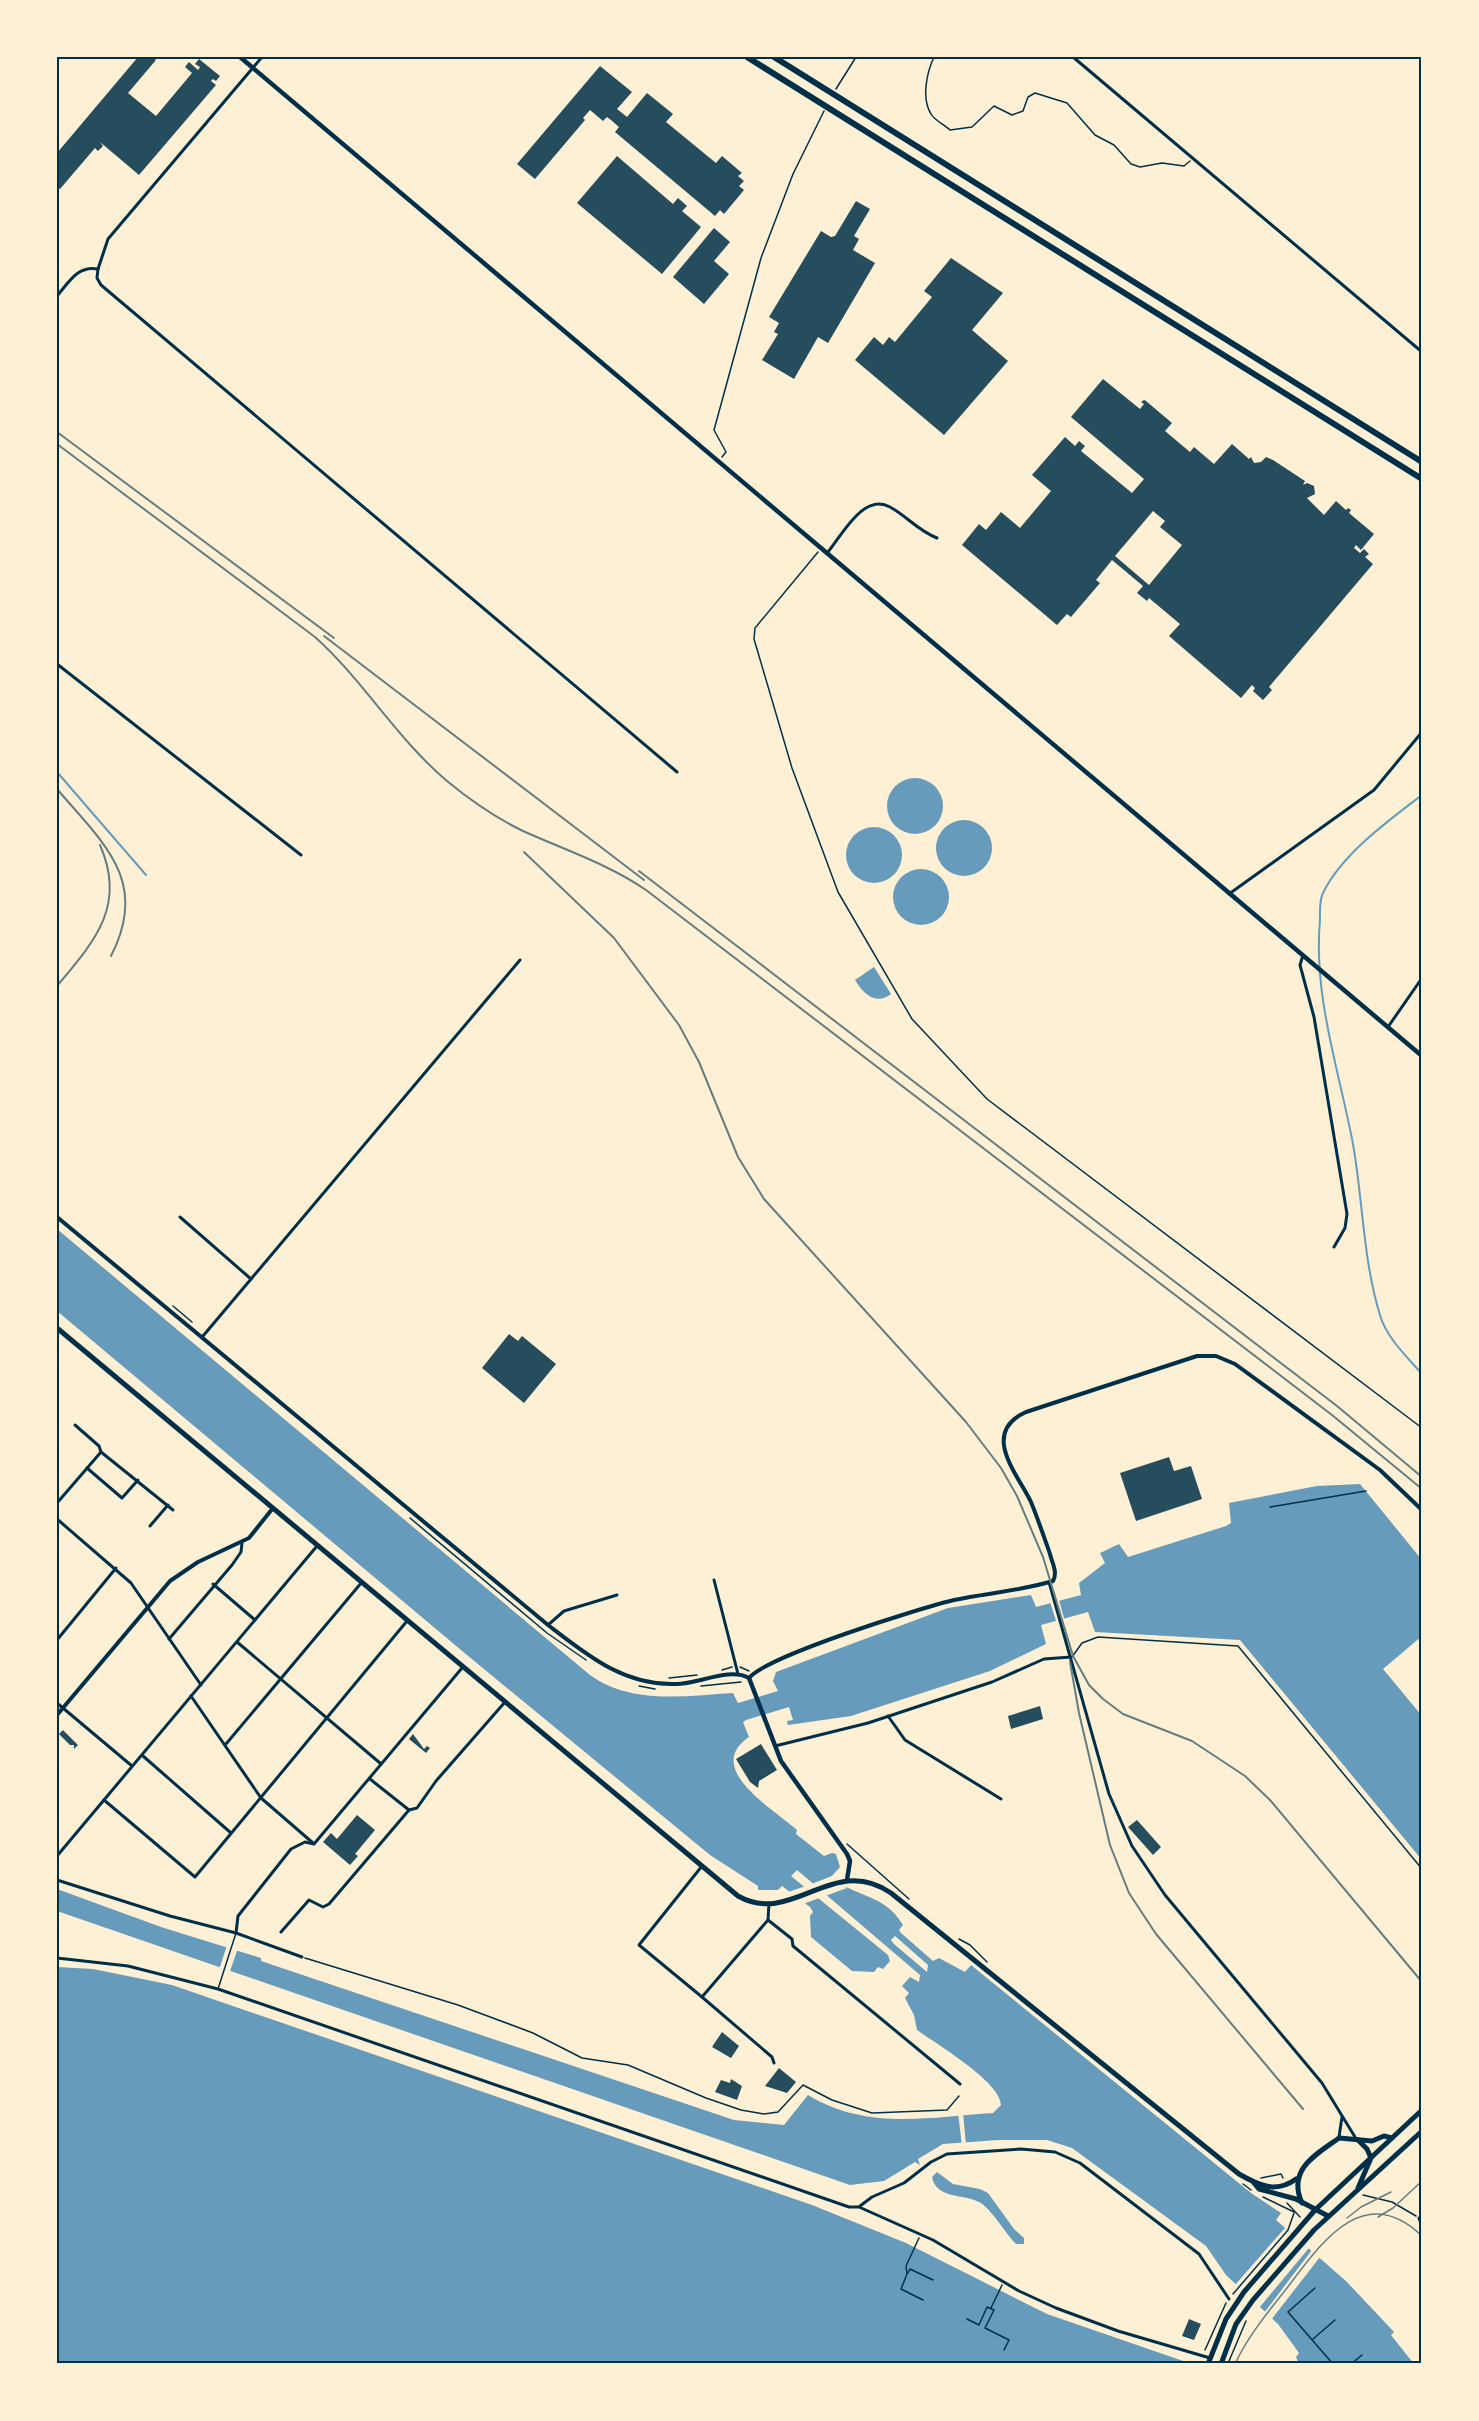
<svg xmlns="http://www.w3.org/2000/svg" width="1479" height="2421" viewBox="0 0 1479 2421" font-family="Commissioner,sans-serif">
	<style>
		.water { fill: #669bbc; fill-rule: evenodd }
		.pier { fill: #fdf0d5 }
		.lines { fill: none; stroke-linecap: round; stroke-linejoin: round }
		.stream { stroke: #669bbc; stroke-width: 2 }
		.building { fill: #264d5e; fill-rule: evenodd }
		.path { stroke: #003049; stroke-width: 1.5 }
		.service { stroke: #003049; stroke-width: 1.5 }
		.minor { stroke: #003049; stroke-width: 3 }
		.tertiary { stroke: #003049; stroke-width: 4 }
		.secondary { stroke: #003049; stroke-width: 4.5 }
		.primary { stroke: #003049; stroke-width: 5 }
		.motorway { stroke: #003049; stroke-width: 6 }
		.tram { stroke: #657d81; stroke-width: 1.5 }
		.rail { stroke: #657d81; stroke-width: 2 }
		.neatline { fill: none; stroke: #003049; stroke-width: 2 }
	</style>
	<rect width="100%" height="100%" fill="#fdf0d5"/>
	<!-- water -->
	<g class="water">
		<circle cx="915" cy="806" r="28"/>
		<circle cx="964" cy="848" r="28"/>
		<circle cx="874" cy="855" r="28"/>
		<circle cx="921" cy="897" r="28"/>
		<path d="M874,967L891,994C875,1006 863,993 855,980Z"/>
		<path d="M57,1229L590,1675C632,1705 686,1696 733,1693L738,1703L778,1691L773,1681L776,1672L948,1608L1031,1595L1036,1607L1081,1595L1079,1583L1105,1563L1100,1553L1119,1544L1128,1557L1226,1526L1231,1523L1229,1503L1317,1486L1360,1484L1422,1560V1636L1383,1669L1422,1716V1860L1240,1640L1095,1632L1088,1612L1041,1625L1046,1644L990,1671L851,1716L788,1725L787,1721L793,1720L789,1707L746,1720L743,1722L749,1737C703,1768 772,1808 797,1830L796,1834L824,1856L832,1853L836,1854L840,1867L831,1877C856,1898 884,1893 903,1925L899,1930L901,1933L933,1961L939,1958L965,1972L971,1965L1251,2193L1281,2213L1276,2220L1346,2281L1394,2332L1391,2335L1414,2364H1299L1296,2357L1299,2353L1278,2324L1226,2275L1206,2246L1072,2148L1047,2140H998L943,2144L918,2159L920,2165L915,2162L884,2181L850,2185L57,1911V1889L161,1927L261,1958V1961L734,2120L784,2125L808,2095C868,2131 928,2117 993,2113L1001,2105C1001,2082 935,2043 917,2030L914,2015L905,1998L909,1993L902,1986L910,1977L919,1982L920,1975L803,1875L797,1870L791,1876L888,1955L890,1961L883,1969L878,1967L874,1972L852,1971L811,1937L810,1916L813,1912L810,1907L782,1886L778,1890H758V1886L710,1855L467,1655L57,1311ZM895,1936L928,1965L927,1972L894,1944L891,1940Z"/>
		<path d="M57,1967L93,1969L172,1985L812,2205L906,2243L1047,2314L1189,2363L57,2364Z"/>
		<path d="M937,2172L953,2184L980,2189L988,2193L1014,2229L1024,2238V2244H1016C1005,2233 991,2208 979,2202C964,2194 936,2199 932,2177Z"/>
	</g>
	<!-- pier -->
	<g class="pier">
		<path d="M1059,1600L1065,1622L1057,1624L1050,1602Z"/>
		<path d="M832,1876L847,1888L803,1904L788,1892L806,1886L821,1897L809,1885Z"/>
		<path d="M227,1945L238,1948L229,1974L219,1970Z"/>
		<path d="M958,2112H963L966,2145L962,2146Z"/>
		<path d="M1285,2228L1309,2248L1259,2308L1235,2285Z"/>
		<path d="M1312,2250L1320,2257L1271,2320L1264,2313Z"/>
	</g>
	<g class="lines">
		<!-- stream -->
		<g class="stream">
			<path d="M57,772L146,875"/>
			<path d="M1422,795C1388,821 1342,854 1323,893C1319,901 1320,912 1320,920C1313,996 1339,1070 1353,1144C1363,1201 1363,1260 1380,1315C1386,1337 1407,1357 1422,1374"/>
		</g>
	</g>
	<!-- building -->
	<g class="building">
		<path d="M138,57H153L156,60L128,93L156,116L192,73L185,67L189,62L198,70L200,67L195,64L199,59L220,76L216,81L213,79L211,81L216,85L139,175L100,142L103,146L98,151L95,148L60,189L57,187V153Z"/>
		<path d="M600,66L632,92L617,109L627,117L647,93L673,114L666,122L716,163L722,156L742,173L738,176L744,181L739,186L744,190L724,214L720,210L715,216L615,132L619,127L611,120L607,117L603,121L590,110L583,118L585,120L535,179L517,164Z"/>
		<path d="M617,156L673,204L678,198L687,206L682,211L701,227L662,274L577,203Z"/>
		<path d="M856,201L870,209L854,236L859,239L853,250L875,263L828,343L818,337L794,379L762,360L778,334L774,332L779,323L769,317L821,231L831,237L835,236Z"/>
		<path d="M714,228L730,242L714,261L729,274L704,304L673,277Z"/>
		<path d="M951,258L1003,293L972,330L1008,361L944,435L855,360L874,337L883,345L889,337L895,342L932,297L924,291Z"/>
		<path d="M1103,379L1140,409L1144,404L1141,402L1144,400L1146,401L1172,423L1165,431L1190,452L1194,447L1214,464L1232,444L1249,459L1251,457L1254,463L1261,462L1266,457L1273,460L1305,481L1303,485L1307,483L1314,486L1315,494L1307,498L1324,515L1336,501L1346,510L1348,508L1351,510L1349,513L1374,534L1361,550L1356,545L1354,548L1360,553L1364,549L1369,554L1365,557L1373,564L1269,687L1272,690L1263,700L1253,691L1255,688L1252,685L1241,698L1169,636L1180,624L1149,598L1147,601L1137,593L1143,586L1112,560L1096,580L1100,583L1071,617L1067,614L1057,625L962,545L979,524L986,530L1001,512L1020,528L1051,491L1032,475L1065,437L1075,446L1079,441L1085,446L1081,451L1132,493L1144,479L1071,417ZM1153,511L1165,521L1160,527L1182,545L1149,585L1115,556Z"/>
		<path d="M509,1334L518,1341L522,1336L556,1364L524,1403L482,1368Z"/>
		<path d="M1169,1457L1174,1471L1191,1466L1202,1499L1136,1521L1120,1473Z"/>
		<path d="M1040,1706L1043,1719L1011,1729L1008,1716Z"/>
		<path d="M63,1730L78,1745L74,1749V1745H70L59,1734Z"/>
		<path d="M413,1734L424,1749L427,1746L430,1748L426,1753L409,1739Z"/>
		<path d="M761,1744L777,1770L759,1781L758,1788L750,1782L736,1759Z"/>
		<path d="M357,1815L375,1830L355,1854L358,1856L350,1865L323,1842L331,1833L337,1839Z"/>
		<path d="M1137,1820L1161,1847L1153,1855L1128,1827Z"/>
		<path d="M722,2032L739,2046L731,2058L712,2047Z"/>
		<path d="M779,2068L796,2082L787,2093L765,2086Z"/>
		<path d="M731,2079L742,2086L737,2100L715,2092L721,2080L730,2083Z"/>
		<path d="M1189,2319L1201,2324L1194,2340L1182,2336Z"/>
	</g>
	<g class="lines">
		<!-- path -->
		<g class="path">
			<path d="M934,57C927,72 921,98 931,114C934,120 945,125 950,130L972,127L994,106L1012,115L1023,111L1028,97L1035,93L1067,103L1095,135L1114,145L1131,164L1140,167L1162,163L1184,166L1190,161"/>
			<path d="M836,89L856,57"/>
			<path d="M722,457L726,452L714,430L761,258L793,174L824,111"/>
			<path d="M818,552L755,628L754,639L792,768L838,892L912,1019L987,1099L1422,1428"/>
			<path d="M173,1306L192,1322"/>
			<path d="M1270,1507L1366,1491"/>
			<path d="M410,1518L547,1633L586,1660"/>
			<path d="M740,1667L749,1671"/>
			<path d="M722,1670L732,1667"/>
			<path d="M669,1678L697,1675"/>
			<path d="M639,1686L655,1689"/>
			<path d="M701,1686L741,1682"/>
			<path d="M847,1844L909,1899"/>
			<path d="M959,1939L970,1945L987,1962"/>
			<path d="M305,1958L458,2005L533,2033L582,2058L628,2065L706,2098L741,2110L764,2114L778,2112L803,2085L832,2100L872,2113L947,2110L959,2096"/>
			<path d="M1261,2178L1281,2174L1283,2178"/>
			<path d="M1243,2184L1251,2190"/>
			<path d="M1363,2195L1392,2202L1416,2216"/>
			<path d="M1263,2197L1294,2212"/>
			<path d="M1287,2203L1300,2217"/>
			<path d="M919,2238L906,2266L907,2274L901,2289L923,2300"/>
			<path d="M908,2273L910,2269L933,2280"/>
			<path d="M1315,2288L1288,2312L1333,2364"/>
			<path d="M1233,2294L1288,2230L1294,2213"/>
			<path d="M991,2308L1002,2285"/>
			<path d="M967,2319L979,2325L987,2307L994,2310L985,2328L1009,2340L1004,2350"/>
			<path d="M1313,2339L1335,2320"/>
			<path d="M1205,2350L1226,2303"/>
			<path d="M1229,2361L1246,2321"/>
			<path d="M1351,2364L1362,2355"/>
		</g>
		<!-- service -->
		<g class="service">
			<path d="M1072,1657L1082,1643L1098,1637L1238,1646L1422,1869"/>
			<path d="M218,1989L236,1933"/>
		</g>
		<!-- minor -->
		<g class="minor">
			<path d="M1073,57L1422,352"/>
			<path d="M98,269L97,278L101,285L677,772"/>
			<path d="M57,296C69,282 78,265 98,269L108,239L262,57"/>
			<path d="M828,552C842,535 864,492 890,507C908,517 917,530 937,538"/>
			<path d="M57,664L301,855"/>
			<path d="M1229,894L1374,790L1422,732"/>
			<path d="M1303,955L1300,965L1314,1017L1347,1214L1345,1228L1334,1247"/>
			<path d="M1388,1027L1422,978"/>
			<path d="M180,1217L251,1279"/>
			<path d="M203,1336L520,960"/>
			<path d="M75,1425L99,1446L101,1452"/>
			<path d="M87,1468L122,1498L138,1480"/>
			<path d="M57,1503L101,1452L173,1510"/>
			<path d="M57,1519L131,1583L201,1685"/>
			<path d="M150,1526L168,1505"/>
			<path d="M714,1580L738,1674"/>
			<path d="M1049,1582L1109,1794L1132,1846L1165,1895L1322,2083L1355,2137"/>
			<path d="M213,1584L255,1620"/>
			<path d="M548,1625L564,1611L617,1595"/>
			<path d="M169,1639L232,1565L241,1552L242,1543"/>
			<path d="M57,1640L116,1568"/>
			<path d="M237,1642L380,1763"/>
			<path d="M191,1696L261,1798L313,1843"/>
			<path d="M57,1703L132,1766"/>
			<path d="M888,1716L905,1740L1001,1799"/>
			<path d="M226,1744L362,1582"/>
			<path d="M775,1746L868,1723L992,1682L1044,1659L1071,1657"/>
			<path d="M143,1756L231,1833"/>
			<path d="M370,1779L409,1810"/>
			<path d="M104,1800L195,1877L407,1621"/>
			<path d="M57,1856L317,1546"/>
			<path d="M57,1880L170,1916L236,1933L302,1957"/>
			<path d="M769,1903L768,1920L792,1939L793,1946L960,2084"/>
			<path d="M768,1920L702,1997L772,2057L774,2063"/>
			<path d="M281,1932L309,1900L323,1907L329,1904L409,1810L417,1808L436,1781L505,1702"/>
			<path d="M236,1933L238,1916L291,1849L305,1842L314,1844L462,1668"/>
			<path d="M57,1958L128,1966L218,1989L849,2207H859L933,2240L1019,2291L1056,2308L1118,2331L1210,2358"/>
			<path d="M702,1997L639,1945L702,1866"/>
			<path d="M1339,2137L1342,2117"/>
			<path d="M860,2206L872,2197L904,2183L931,2162L947,2154L1021,2149L1055,2152L1080,2163L1199,2254L1229,2299"/>
			<path d="M1419,2218L1422,2227"/>
		</g>
		<!-- tertiary -->
		<g class="tertiary">
			<path d="M57,1217L548,1625C587,1655 624,1686 676,1684C699,1684 729,1667 749,1678C767,1656 920,1608 954,1600C987,1593 1020,1591 1053,1581C1058,1572 1052,1563 1050,1554C1044,1537 1038,1519 1031,1502C1017,1473 980,1433 1026,1412L1197,1356H1216L1235,1364L1380,1470L1422,1510"/>
			<path d="M57,1715L170,1581L198,1562L249,1538L273,1508"/>
		</g>
		<!-- secondary -->
		<g class="secondary">
			<path d="M240,57L1422,1056"/>
			<path d="M749,1678L781,1761L847,1854L850,1861L847,1880"/>
		</g>
		<!-- primary -->
		<g class="primary">
			<path d="M57,1328L738,1896C793,1927 832,1853 891,1893L1239,2174C1258,2185 1276,2194 1296,2179"/>
			<path d="M1358,2140L1367,2149L1371,2158L1358,2188"/>
			<path d="M1254,2183L1259,2189L1296,2199L1328,2216"/>
			<path d="M1302,2203C1287,2170 1315,2155 1339,2138L1372,2141L1384,2136L1392,2138"/>
			<path d="M1208,2364L1226,2319L1244,2292L1315,2210L1422,2110"/>
			<path d="M1221,2364L1236,2324L1253,2300L1314,2230L1422,2131"/>
		</g>
		<!-- motorway -->
		<g class="motorway">
			<path d="M747,57L1422,479"/>
			<path d="M774,57L1422,462"/>
		</g>
		<!-- tram -->
		<g class="tram">
			<path d="M1378,2217L1393,2208L1422,2181"/>
			<path d="M1347,2218L1361,2207L1391,2192"/>
			<path d="M1235,2364C1248,2336 1268,2312 1287,2288C1320,2245 1363,2179 1422,2236"/>
		</g>
		<!-- rail -->
		<g class="rail">
			<path d="M57,432L334,638"/>
			<path d="M57,444L315,637C363,680 397,739 447,781C470,800 496,818 523,831C565,850 608,864 646,890L1332,1415L1422,1489"/>
			<path d="M324,636L644,880"/>
			<path d="M57,789C103,843 150,881 111,956"/>
			<path d="M524,852L614,938L679,1025L699,1062L738,1157L764,1199L966,1422L1001,1468L1017,1496L1043,1557L1073,1656L1089,1685L1103,1699L1123,1714L1192,1741L1245,1776L1270,1800L1422,1982"/>
			<path d="M639,871L1337,1406L1422,1477"/>
			<path d="M57,986C94,942 127,906 100,845"/>
			<path d="M1070,1662L1079,1713L1110,1845L1129,1893L1156,1934L1303,2109"/>
		</g>
	</g>
	<!-- border -->
	<rect width="1479" height="2421" fill="none" stroke="#fdf0d5" stroke-width="117"/>
	<rect x="58" y="58" width="1362" height="2304" class="neatline"/>
</svg>
